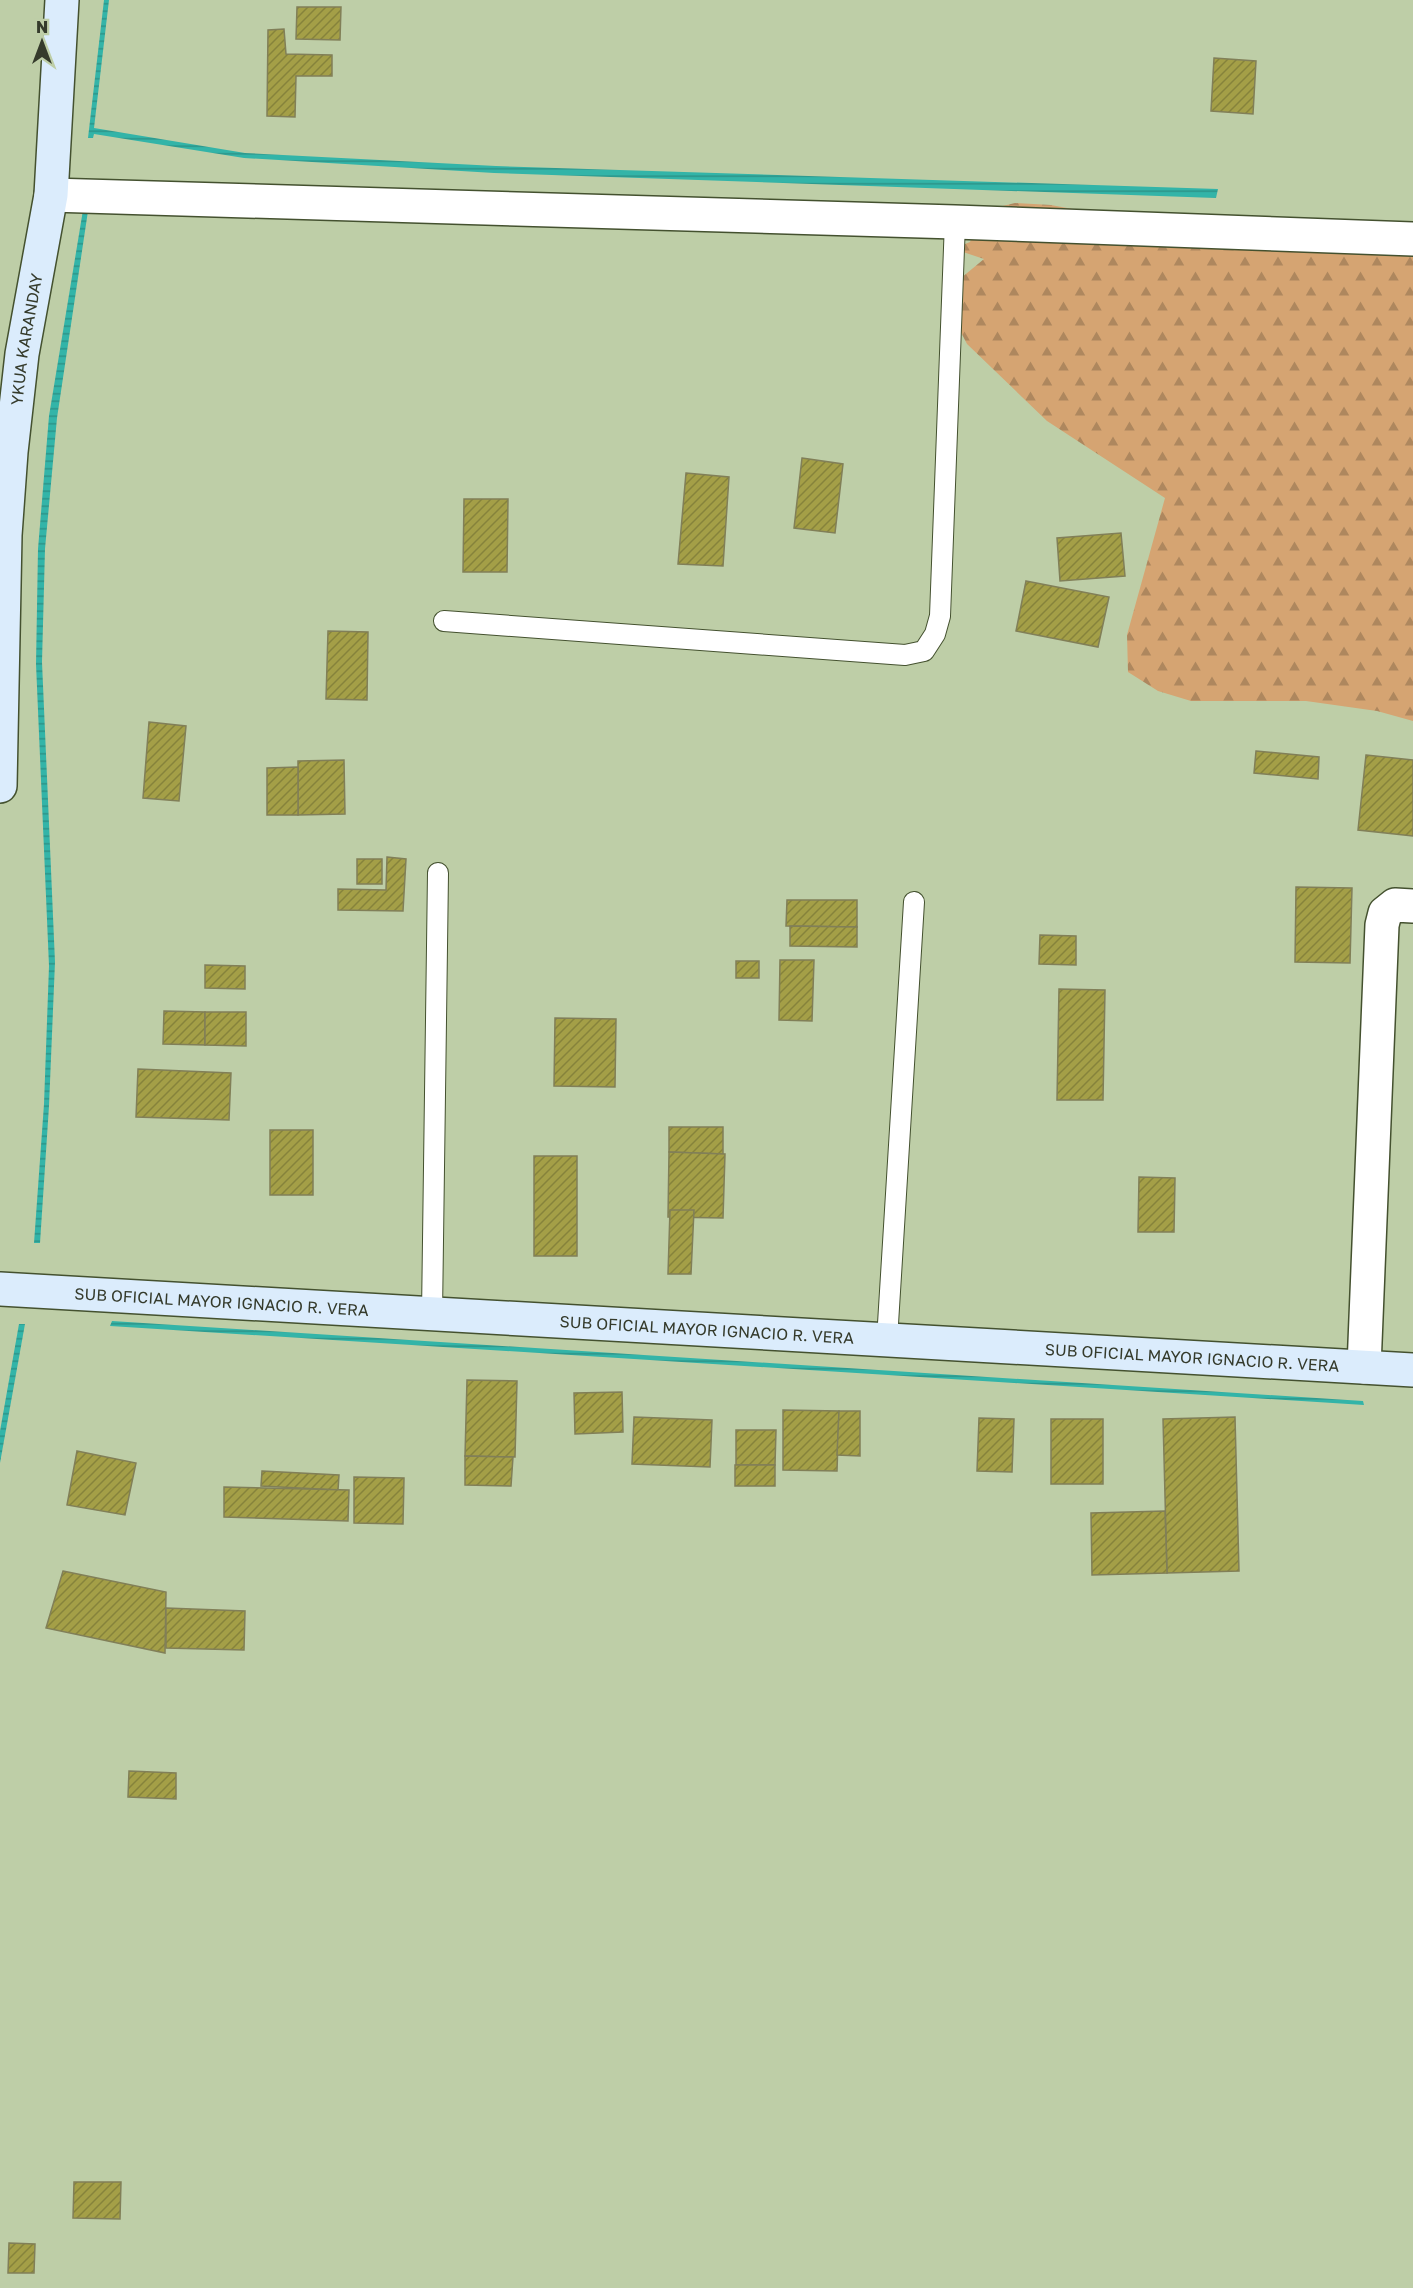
<svg xmlns="http://www.w3.org/2000/svg" width="1413" height="2288" viewBox="0 0 1413 2288" font-family="'Golos Text',sans-serif">
	<style>
		.forest { fill: url(#forest-firs) }
		.water { fill: url(#water-rules) }
		.building { fill: url(#building-hatch); stroke: #817f58; stroke-width: 1.5 }
		.lines { fill: none; stroke-linecap: round; stroke-linejoin: round }
		.lane-casing { stroke: #44512f; stroke-width: 22 }
		.street-casing { stroke: #44512f; stroke-width: 36 }
		.secondary-casing { stroke: #44512f; stroke-width: 36 }
		.lane { stroke: #fff; stroke-width: 20 }
		.street { stroke: #fff; stroke-width: 33 }
		.secondary { stroke: #dbecfc; stroke-width: 33 }
		.labels { text-anchor: middle; stroke-width: 4.5; stroke-linejoin: round; paint-order: stroke }
		.street-label { font-size: 16px; fill: #353b2c; stroke: #becea7 }
	</style>
	<defs>
		<pattern id="forest-firs" width="22" height="20" patternUnits="userSpaceOnUse" patternTransform="scale(1.5)"><rect width="22" height="20" fill="#d5a472"/><path d="M5 1l3.5 6h-7zM16 11l3.5 6h-7z" fill="#ae875e"/></pattern>
		<pattern id="water-rules" width="6" height="5" patternUnits="userSpaceOnUse" patternTransform="scale(1.5)"><rect width="6" height="5" fill="#33b4a8"/><path d="M0 2.5h6" fill="none" stroke="#2c9489"/></pattern>
		<pattern id="building-hatch" width="6" height="6" patternUnits="userSpaceOnUse" patternTransform="scale(1.5)"><rect width="6" height="6" fill="#a49f47"/><path d="M-1 1l2-2M0 6l6-6M5 7l2-2" fill="none" stroke="#86833b"/></pattern>
	</defs>
	<rect width="100%" height="100%" fill="#becea7"/>
	<!-- forest -->
	<path class="forest" d="M1015,203L1051,205L1290,249L1413,256V721L1377,711L1306,701H1191L1158,691L1128,672L1127,635L1165,498L1047,421L967,344L952,315L955,283L984,259L963,252L965,244L970,242L982,211Z"/>
	<!-- water -->
	<g class="water">
		<path d="M104,0H109L94,128L245,153L496,166L1218,189L1216,198L494,173L244,158L94,134L93,138H88Z"/>
		<path d="M83,210L88,211L57,418L45,549L42,662L55,962L49,1106L40,1243H34L44,1104L49,966L36,664L38,549L49,416Z"/>
		<path d="M112,1321L1363,1401L1364,1405L110,1326Z"/>
		<path d="M19,1324H25L0,1463V1431Z"/>
	</g>
	<!-- building -->
	<g class="building">
		<path d="M297,7H341L340,40L296,39Z"/>
		<path d="M284,29L286,54L332,55V76H296L295,117L267,116L268,30Z"/>
		<path d="M1214,58L1256,61L1253,114L1211,111Z"/>
		<path d="M802,458L843,464L835,533L794,528Z"/>
		<path d="M686,473L729,477L723,566L678,564Z"/>
		<path d="M464,499H508L507,572H463Z"/>
		<path d="M1121,533L1125,576L1060,581L1057,538Z"/>
		<path d="M1026,581L1109,597L1098,647L1016,631Z"/>
		<path d="M328,631L368,632L367,700L326,699Z"/>
		<path d="M149,722L186,726L179,801L143,798Z"/>
		<path d="M1256,751L1319,757L1318,779L1254,773Z"/>
		<path d="M1366,755L1413,760V836L1358,830Z"/>
		<path d="M344,760L345,814L298,815V761Z"/>
		<path d="M298,767V815H267V768Z"/>
		<path d="M387,857L406,859L403,911L338,910V889L386,890Z"/>
		<rect x="357" y="859" width="25" height="25"/>
		<path d="M1296,887L1352,888L1350,963L1295,962Z"/>
		<path d="M787,900H857V927L786,926Z"/>
		<path d="M790,926L857,927V947L790,946Z"/>
		<path d="M1040,935L1076,936V965L1039,964Z"/>
		<path d="M780,960H814L812,1021L779,1020Z"/>
		<rect x="736" y="961" width="23" height="17"/>
		<path d="M205,965L245,966V989L205,988Z"/>
		<path d="M1059,989L1105,990L1103,1100H1057Z"/>
		<path d="M164,1011L205,1012V1045L163,1044Z"/>
		<path d="M205,1012H246V1046L205,1045Z"/>
		<path d="M555,1018L616,1019L615,1087L554,1086Z"/>
		<path d="M138,1069L231,1073L229,1120L136,1117Z"/>
		<path d="M669,1127H723V1154L669,1152Z"/>
		<rect x="270" y="1130" width="43" height="65"/>
		<path d="M669,1152L725,1154L723,1218L668,1217Z"/>
		<rect x="534" y="1156" width="43" height="100"/>
		<path d="M1139,1177L1175,1178L1174,1232H1138Z"/>
		<path d="M670,1210H694L691,1274H668Z"/>
		<path d="M467,1380L517,1381L515,1457L465,1456Z"/>
		<path d="M622,1392L623,1432L575,1434L574,1393Z"/>
		<path d="M783,1410L839,1411L837,1471L783,1470Z"/>
		<path d="M839,1411H860V1456L837,1455Z"/>
		<path d="M634,1417L712,1420L710,1467L632,1464Z"/>
		<path d="M1235,1417L1239,1571L1167,1573L1163,1419Z"/>
		<path d="M979,1418L1014,1419L1012,1472L977,1471Z"/>
		<rect x="1051" y="1419" width="52" height="65"/>
		<path d="M736,1430H776L775,1465H736Z"/>
		<path d="M77,1451L136,1463L125,1515L67,1505Z"/>
		<path d="M465,1456L513,1457L511,1486L465,1485Z"/>
		<rect x="735" y="1465" width="40" height="21"/>
		<path d="M262,1471L339,1475L338,1490L261,1486Z"/>
		<path d="M354,1477L404,1478L403,1524L354,1523Z"/>
		<path d="M224,1487L349,1490L348,1521L224,1517Z"/>
		<path d="M1165,1511L1167,1573L1092,1575L1091,1513Z"/>
		<path d="M63,1571L166,1592L165,1653L46,1628Z"/>
		<path d="M166,1608L245,1611L244,1650L166,1648Z"/>
		<path d="M129,1771L176,1773V1799L128,1797Z"/>
		<path d="M74,2182H121L120,2219L73,2218Z"/>
		<path d="M9,2243L35,2244L34,2273H8Z"/>
	</g>
	<g class="lines">
		<defs>
			<g id="lane">
				<path d="M444,621L905,655L924,651L935,634L940,616L955,222"/>
				<path d="M432,1314L438,873"/>
				<path d="M887,1340L914,902"/>
			</g>
			<g id="street">
				<path d="M51,195L955,222L1413,239"/>
				<path d="M1364,1367L1382,925L1385,913L1395,905L1413,906"/>
			</g>
			<g id="secondary">
				<path id="s1" d="M0,786L5,535L11,452L22,354L51,195L62,0"/>
				<path id="s2" d="M0,1289L1413,1370"/>
			</g>
		</defs>
		<!-- lane casing -->
		<use href="#lane" class="lane-casing"/>
		<!-- street casing -->
		<use href="#street" class="street-casing"/>
		<!-- secondary casing -->
		<use href="#secondary" class="secondary-casing"/>
		<!-- lane -->
		<use href="#lane" class="lane"/>
		<!-- street -->
		<use href="#street" class="street"/>
		<!-- secondary -->
		<use href="#secondary" class="secondary"/>
	</g>
	<g class="labels">
		<!-- street labels -->
		<g class="street-label">
			<text dy="6" stroke="none"><textPath href="#s1" startOffset="448">YKUA KARANDAY</textPath></text>
			<text dy="6" stroke="none"><textPath href="#s2" startOffset="222">SUB OFICIAL MAYOR IGNACIO R. VERA</textPath></text>
			<text dy="6" stroke="none"><textPath href="#s2" startOffset="708">SUB OFICIAL MAYOR IGNACIO R. VERA</textPath></text>
			<text dy="6" stroke="none"><textPath href="#s2" startOffset="1194">SUB OFICIAL MAYOR IGNACIO R. VERA</textPath></text>
		</g>
	</g>
	<!-- north arrow -->
	<g transform="translate(42 42)" stroke="#becea7" stroke-width="4.5" paint-order="stroke">
	<path d="M0-4.5L10 22L0 15L-10 22Z" fill="#353b2c"/>
	<text y="-9" font-size="16" font-weight="bold" text-anchor="middle" fill="#353b2c">N</text>
	</g>
</svg>
